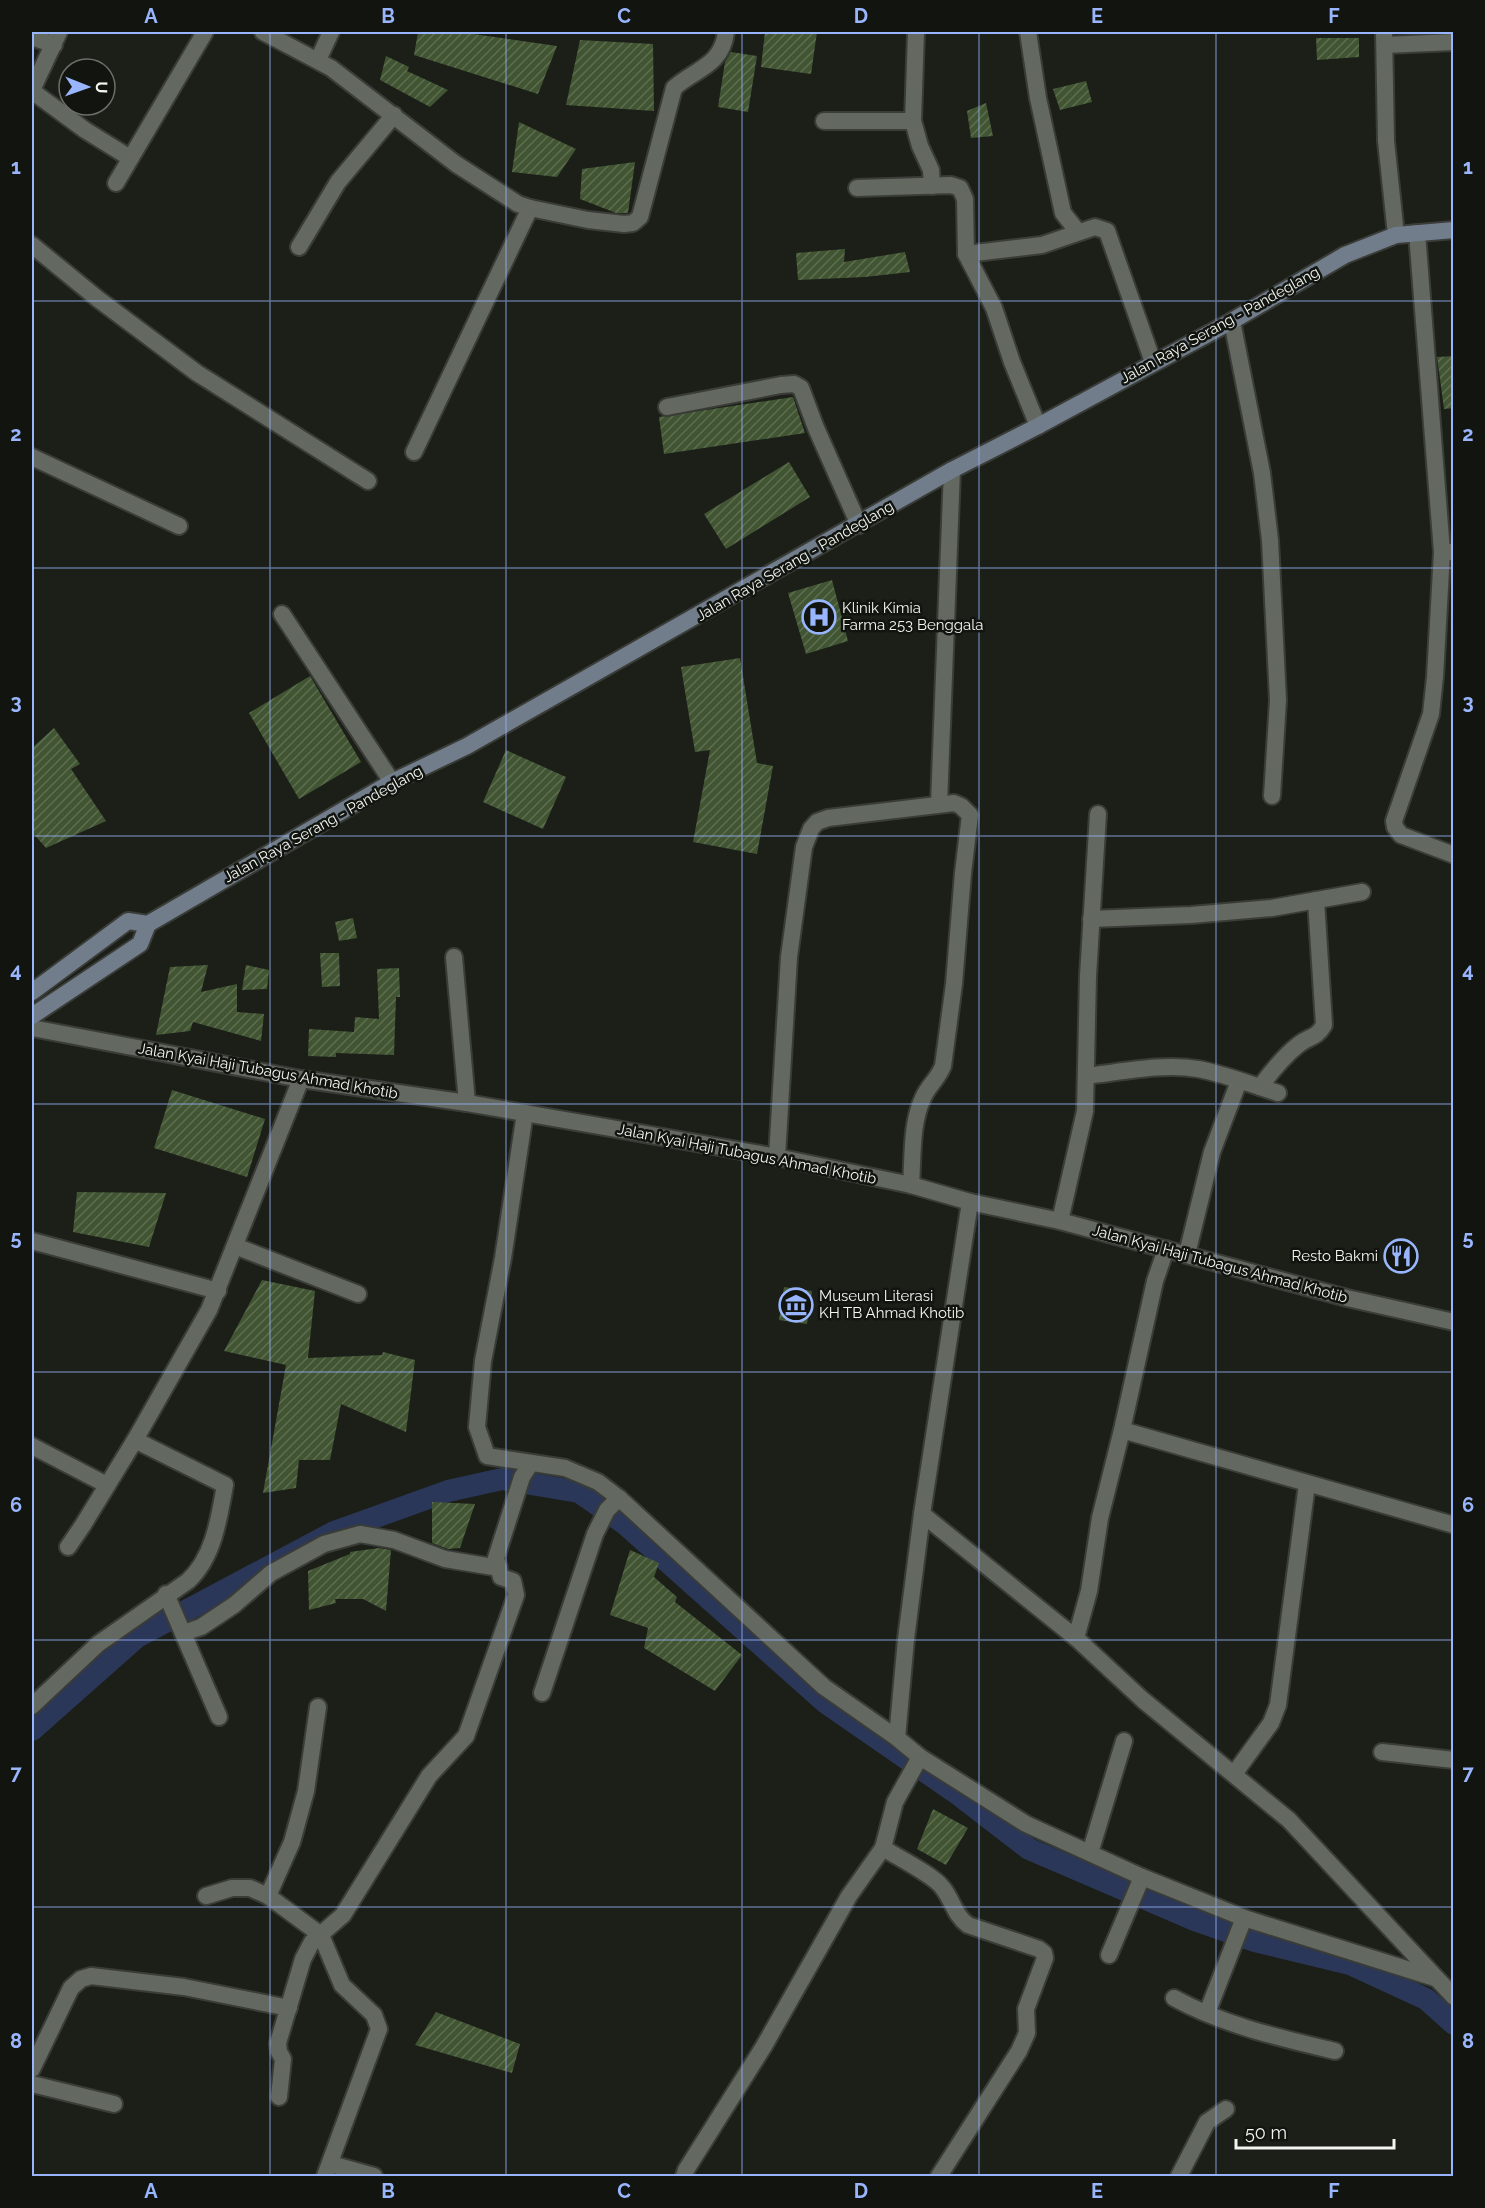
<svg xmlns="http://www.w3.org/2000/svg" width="1485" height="2208" viewBox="0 0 1485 2208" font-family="Raleway,sans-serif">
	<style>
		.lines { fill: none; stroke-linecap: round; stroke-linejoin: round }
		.canal { stroke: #2b3758; stroke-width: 22 }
		.building { fill: url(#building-hatch) }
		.minor-casing { stroke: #3a3c38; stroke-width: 20 }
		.tertiary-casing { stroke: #3a3c38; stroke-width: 20 }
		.secondary-casing { stroke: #3a3c38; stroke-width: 20 }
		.minor { stroke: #636860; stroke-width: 16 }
		.tertiary { stroke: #636860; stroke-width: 16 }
		.secondary { stroke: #727d8b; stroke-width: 16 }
		.grid { fill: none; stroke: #99b5fd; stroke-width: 1.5; stroke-opacity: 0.55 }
		.labels { text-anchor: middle; stroke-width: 5; stroke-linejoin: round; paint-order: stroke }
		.street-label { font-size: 15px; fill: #f2f5f0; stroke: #12150f }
		.poi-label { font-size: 15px; fill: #f2f5f0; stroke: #12150f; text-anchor: start }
		.neatline { fill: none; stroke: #99b5fd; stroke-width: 2 }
		.grid-label { font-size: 20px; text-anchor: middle; font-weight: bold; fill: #99b5fd }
	</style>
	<defs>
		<pattern id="building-hatch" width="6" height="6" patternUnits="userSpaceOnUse" patternTransform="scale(1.5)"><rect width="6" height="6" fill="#415533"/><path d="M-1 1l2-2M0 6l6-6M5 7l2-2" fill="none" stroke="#5d6e51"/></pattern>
	</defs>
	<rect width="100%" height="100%" fill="#1b1f18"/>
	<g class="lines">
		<!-- canal -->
		<path class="canal" d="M32,1730L137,1637L334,1532L448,1491L502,1479L579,1492L625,1524L826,1703L959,1795L1029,1849L1192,1919L1255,1941L1350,1964L1426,1999L1454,2024"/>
	</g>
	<!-- building -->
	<g class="building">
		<path d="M418,32H460L557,46L538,94L414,55Z"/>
		<path d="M765,32H817L811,74L761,67Z"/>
		<path d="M1316,38H1359V57L1317,60Z"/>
		<path d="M580,40L653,44L654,111L566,105Z"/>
		<path d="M731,52L757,56L748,112L718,107L725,62Z"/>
		<path d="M386,56L409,67L407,71L448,90L430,107L380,80Z"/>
		<path d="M1086,81L1092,102L1060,110L1053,89Z"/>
		<path d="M986,103L993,136L971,138L967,111Z"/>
		<path d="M519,122L576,149L557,177L512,172Z"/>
		<path d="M635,162L628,213H616L580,199L582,169Z"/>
		<path d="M845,249L844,262L905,252L910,272L865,277L798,280L796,253Z"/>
		<path d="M1454,356V408L1444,409L1437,357Z"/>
		<path d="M793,397L805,433L664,454L659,417Z"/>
		<path d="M789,462L810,497L726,549L704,514Z"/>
		<path d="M832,580L848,641L806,654L788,593Z"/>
		<path d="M740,658L757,763L773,766L757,854L693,842L710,750L695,752L681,667Z"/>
		<path d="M310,676L361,762L299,799L249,713Z"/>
		<path d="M54,728L80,764L71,769L106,821L46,848L32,832V748Z"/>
		<path d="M506,750L566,777L543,829L483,802Z"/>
		<path d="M353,918L357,938L339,941L335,922Z"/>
		<path d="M320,953H339L340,986L322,987Z"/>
		<path d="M208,965L201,992L237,984V1012L264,1014L261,1041L193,1022L190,1031L156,1035L170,967Z"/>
		<path d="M246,965L269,970L267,989L242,990Z"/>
		<path d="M399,968L400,997H396L394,1055L336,1053V1057L308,1056L309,1029L354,1032L355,1017L379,1019L377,969Z"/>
		<path d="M172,1090L265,1119L247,1177L154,1148Z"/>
		<path d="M77,1192L166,1193L149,1247L73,1232Z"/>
		<path d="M262,1280L315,1291L308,1358L382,1355L383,1352L415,1360L406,1432L341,1404L330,1460H299L296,1488L263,1493L286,1365L224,1351Z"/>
		<path d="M784,1287L812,1291L807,1324L779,1320Z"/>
		<path d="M432,1502L475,1504L460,1548L448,1549L432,1543Z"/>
		<path d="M379,1548L391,1550L386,1611L363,1599H335L336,1603L309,1610L308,1571L350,1554V1552Z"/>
		<path d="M630,1550L659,1563L654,1577L677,1597L675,1602L742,1655L715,1691L644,1648L648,1628L610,1615Z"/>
		<path d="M933,1809L968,1828L946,1865L917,1849Z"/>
		<path d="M436,2012L520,2044L512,2073L415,2045Z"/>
	</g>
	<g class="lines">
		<defs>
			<g id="minor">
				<path d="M263,32L331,68L456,164L518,204L530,208L588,220L624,224L633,223L640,217L674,88C695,69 722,66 726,32"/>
				<path d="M916,32L913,121L920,146L931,170L932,186"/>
				<path d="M1028,32L1038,98L1063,213L1078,232"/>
				<path d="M1384,32L1386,141L1396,235"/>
				<path d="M32,37L54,45"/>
				<path d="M1385,45L1454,42"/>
				<path d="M318,60L331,32"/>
				<path d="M32,90L59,32"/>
				<path d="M32,91L85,130L130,158"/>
				<path d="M824,121H913"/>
				<path d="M116,183L205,32"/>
				<path d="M857,188L951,185L960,188L965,199L966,254L994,308L1012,362L1038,426"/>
				<path d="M1417,233L1442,552H1453"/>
				<path d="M32,245L98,299L197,373L368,481"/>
				<path d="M299,247L338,182L394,115"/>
				<path d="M966,254L1042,245L1095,227L1107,231L1153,362"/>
				<path d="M1232,321L1262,473L1270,540L1278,700L1272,796"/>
				<path d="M667,407L781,385L794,384L801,388L816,428L859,525"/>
				<path d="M414,452L530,208"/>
				<path d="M32,457L179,526"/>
				<path d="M1442,552L1435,677L1431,714L1394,821L1395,827L1401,835L1454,855"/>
				<path d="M282,614L392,782"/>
				<path d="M939,804L952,470"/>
				<path d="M1091,919L1191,915L1272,908L1362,892"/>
				<path d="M454,957L467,1103"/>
				<path d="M1086,1076C1122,1072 1162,1063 1198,1069C1225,1074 1252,1085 1278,1093"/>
				<path d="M1260,1087C1271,1072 1283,1057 1298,1045C1309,1036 1316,1039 1324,1025L1316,900"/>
				<path d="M525,1113L503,1258L483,1361L477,1427L487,1456L565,1468L598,1482L619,1498L824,1687L897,1738L920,1757L1026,1824L1142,1877L1244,1918L1435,1978"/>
				<path d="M777,1157L789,957L804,847L811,829L817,822L828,818L954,803L961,806L970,815L963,873L954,984L943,1066C938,1079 928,1086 923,1098C911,1123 913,1157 911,1185"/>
				<path d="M970,1202L922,1514L1076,1638L1143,1700L1289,1820L1454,1997"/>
				<path d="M1060,1221L1085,1111L1088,976L1098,814"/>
				<path d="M32,1241L218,1291"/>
				<path d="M235,1246L358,1294"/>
				<path d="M1166,1249L1155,1281L1122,1430L1454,1525"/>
				<path d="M1187,1254L1212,1152L1239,1081"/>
				<path d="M32,1446L107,1485"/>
				<path d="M68,1547L83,1525L135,1440L209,1310L301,1079"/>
				<path d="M166,1594L219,1717"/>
				<path d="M183,1633L201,1627L234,1605L271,1573L324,1544L360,1534L394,1540L445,1559L499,1568"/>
				<path d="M1076,1638L1089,1591L1100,1518L1122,1430"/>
				<path d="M542,1693L595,1534L607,1510L619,1498"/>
				<path d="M32,1706L98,1644L188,1581C214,1557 219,1518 225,1485L135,1440"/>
				<path d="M897,1738L906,1639L922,1514"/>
				<path d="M1382,1752L1454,1760"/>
				<path d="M1234,1774L1271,1723L1278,1705L1307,1484"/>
				<path d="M883,1848C897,1857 933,1875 942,1887C953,1900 954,1915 968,1925L1039,1949L1044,1953L1045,1958L1026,2009L1027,2033L1019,2051L939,2176"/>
				<path d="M1090,1853L1124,1741"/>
				<path d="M206,1896L232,1888H250L268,1896L321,1935L342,1985L374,2015L379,2029L325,2176"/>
				<path d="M268,1896L292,1842L306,1791L318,1707"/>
				<path d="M1109,1955L1142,1877"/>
				<path d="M1174,1998C1223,2025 1280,2038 1335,2051"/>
				<path d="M1207,2013L1244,1918"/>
				<path d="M32,2069L71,1988L81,1979L91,1976L184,1987L289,2008"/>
				<path d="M32,2084L114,2104"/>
				<path d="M279,2097L283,2059L279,2052L278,2043L303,1959L312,1942L343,1915L429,1776L466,1736L516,1595L513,1581L501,1577L496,1558L522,1477L531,1463"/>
				<path d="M331,2164L374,2176"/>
				<path d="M684,2176L686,2170L764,2046L849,1896L883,1848L895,1802L920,1757"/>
				<path d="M1179,2176L1207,2122L1226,2109"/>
			</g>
			<path id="tertiary" d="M32,1028L301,1079L467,1103L777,1157L911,1185L970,1202L1060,1221L1347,1298L1454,1322"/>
			<g id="secondary">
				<path d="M32,992L128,921L148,924L392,782L467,746L952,470L1038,426L1232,321L1345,255L1396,235L1454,230"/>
				<path d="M32,1016L140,944L148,924"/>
			</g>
		</defs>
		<!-- minor casing -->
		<use href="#minor" class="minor-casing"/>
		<!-- tertiary casing -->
		<use href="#tertiary" class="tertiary-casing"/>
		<!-- secondary casing -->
		<use href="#secondary" class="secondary-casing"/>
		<!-- minor -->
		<use href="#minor" class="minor"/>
		<!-- tertiary -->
		<use href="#tertiary" class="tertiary"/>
		<!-- secondary -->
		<use href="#secondary" class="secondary"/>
	</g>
	<!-- grid -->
	<path class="grid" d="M270,32V2176M506,32V2176M742,32V2176M979,32V2176M1216,32V2176M32,301H1454M32,568H1454M32,836H1454M32,1104H1454M32,1372H1454M32,1640H1454M32,1907H1454"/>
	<!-- icons -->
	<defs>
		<symbol id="hospital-ring" viewBox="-11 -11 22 22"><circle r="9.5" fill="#12150f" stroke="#99b5fd" stroke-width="1.5"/><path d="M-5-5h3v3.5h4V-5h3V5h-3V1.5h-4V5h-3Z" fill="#99b5fd"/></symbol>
		<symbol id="restaurant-ring" viewBox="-11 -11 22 22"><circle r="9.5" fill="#12150f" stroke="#99b5fd" stroke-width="1.5"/><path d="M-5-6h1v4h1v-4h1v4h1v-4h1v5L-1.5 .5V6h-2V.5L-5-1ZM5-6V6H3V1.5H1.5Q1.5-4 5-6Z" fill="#99b5fd"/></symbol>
		<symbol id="museum-ring" viewBox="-11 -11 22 22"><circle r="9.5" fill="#12150f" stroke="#99b5fd" stroke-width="1.5"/><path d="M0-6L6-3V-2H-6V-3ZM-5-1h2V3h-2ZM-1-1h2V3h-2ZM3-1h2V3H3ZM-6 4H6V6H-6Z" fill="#99b5fd"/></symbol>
	</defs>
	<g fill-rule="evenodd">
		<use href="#hospital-ring" x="800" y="598" width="38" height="38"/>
		<use href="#restaurant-ring" x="1382" y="1237" width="38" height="38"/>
		<use href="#museum-ring" x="777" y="1286" width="38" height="38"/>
	</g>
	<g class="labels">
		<!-- street labels -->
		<g class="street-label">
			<text transform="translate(1220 325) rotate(-29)" y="5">Jalan Raya Serang - Pandeglang</text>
			<text transform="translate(795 561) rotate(-30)" y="5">Jalan Raya Serang - Pandeglang</text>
			<text transform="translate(323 824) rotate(-29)" y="5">Jalan Raya Serang - Pandeglang</text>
			<text transform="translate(268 1071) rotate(10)" y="5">Jalan Kyai Haji Tubagus Ahmad Khotib</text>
			<text transform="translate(747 1154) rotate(11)" y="5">Jalan Kyai Haji Tubagus Ahmad Khotib</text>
			<text transform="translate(1220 1264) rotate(15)" y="5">Jalan Kyai Haji Tubagus Ahmad Khotib</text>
		</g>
		<!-- poi labels -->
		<g class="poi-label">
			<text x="842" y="613">Klinik Kimia<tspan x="842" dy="17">Farma 253 Benggala</tspan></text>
			<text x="1378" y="1261" text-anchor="end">Resto Bakmi</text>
			<text x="819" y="1301">Museum Literasi<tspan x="819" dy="17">KH TB Ahmad Khotib</tspan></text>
		</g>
	</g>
	<!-- border -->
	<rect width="1485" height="2208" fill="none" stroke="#12150f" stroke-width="66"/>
	<!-- north arrow -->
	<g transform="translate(87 87) rotate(91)"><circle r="28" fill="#12150f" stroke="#6c6f69" stroke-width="1.5"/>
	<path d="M0-4.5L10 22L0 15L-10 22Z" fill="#99b5fd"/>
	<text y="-9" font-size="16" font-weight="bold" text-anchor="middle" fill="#f2f5f0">U</text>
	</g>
	<!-- scale -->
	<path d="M1236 2139v9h158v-9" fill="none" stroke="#f2f5f0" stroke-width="3"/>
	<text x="1245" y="2139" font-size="18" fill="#f2f5f0" stroke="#12150f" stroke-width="4.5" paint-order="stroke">50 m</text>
	<rect x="33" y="33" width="1419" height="2142" class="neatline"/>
	<g class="grid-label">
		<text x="151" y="23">A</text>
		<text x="388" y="23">B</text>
		<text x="624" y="23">C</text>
		<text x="861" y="23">D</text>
		<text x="1097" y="23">E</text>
		<text x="1334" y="23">F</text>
		<text x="16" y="174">1</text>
		<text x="1468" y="174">1</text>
		<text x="16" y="441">2</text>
		<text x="1468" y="441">2</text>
		<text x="16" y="709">3</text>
		<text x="1468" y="709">3</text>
		<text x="16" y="977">4</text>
		<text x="1468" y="977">4</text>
		<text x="16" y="1245">5</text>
		<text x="1468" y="1245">5</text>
		<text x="16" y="1512">6</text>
		<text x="1468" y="1512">6</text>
		<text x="16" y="1780">7</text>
		<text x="1468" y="1780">7</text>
		<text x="16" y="2048">8</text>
		<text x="1468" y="2048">8</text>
		<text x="151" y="2198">A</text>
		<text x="388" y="2198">B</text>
		<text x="624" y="2198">C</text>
		<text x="861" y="2198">D</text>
		<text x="1097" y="2198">E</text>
		<text x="1334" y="2198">F</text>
	</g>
</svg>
